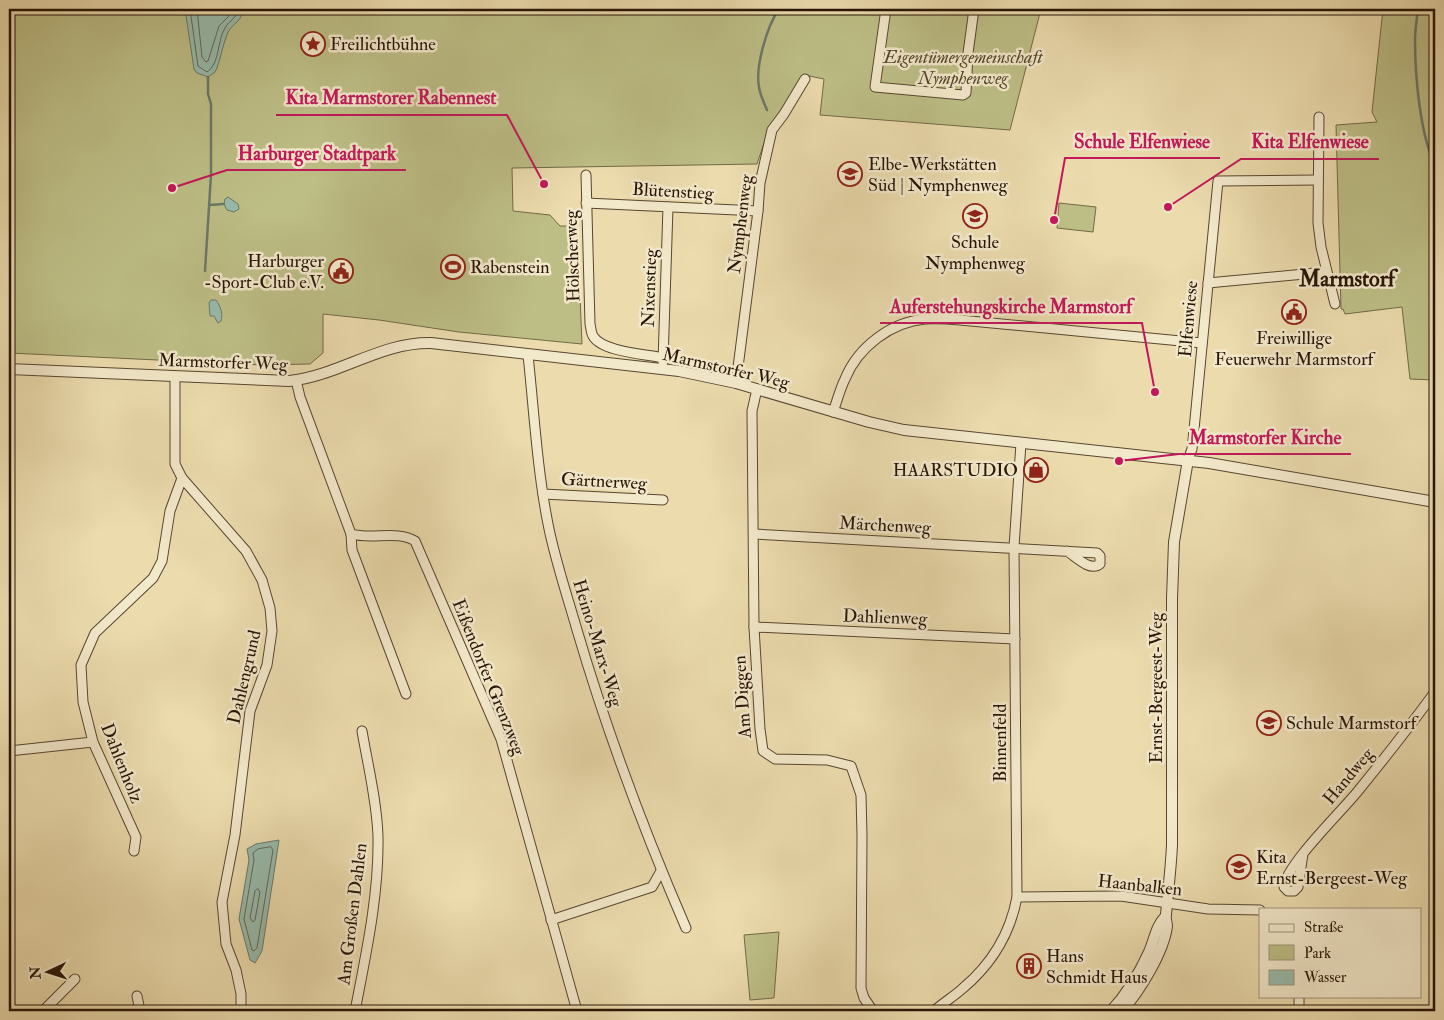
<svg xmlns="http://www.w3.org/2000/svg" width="1444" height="1020" viewBox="0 0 1444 1020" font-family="'IM FELL Double Pica',serif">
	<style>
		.green { fill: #bdbe86; stroke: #726946 }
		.water { fill: #98bbac; stroke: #6b786a }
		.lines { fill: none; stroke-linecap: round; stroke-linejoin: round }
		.shore { stroke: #606859; stroke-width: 1 }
		.stream { stroke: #6b786a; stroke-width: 2.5 }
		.minor-casing { stroke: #584630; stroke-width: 11 }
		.tertiary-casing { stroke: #584630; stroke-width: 12 }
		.minor { stroke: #f2e8ca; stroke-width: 9 }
		.tertiary { stroke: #f2e8ca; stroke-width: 10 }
		.labels { text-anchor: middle; stroke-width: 5; stroke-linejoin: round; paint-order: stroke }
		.poi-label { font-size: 18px; fill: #271406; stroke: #f2e8ca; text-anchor: start }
		.park-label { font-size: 18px; font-style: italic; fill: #54472c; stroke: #f2e8ca }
		.street-label { font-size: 18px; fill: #271406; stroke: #f2e8ca }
		.district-label { font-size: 22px; font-weight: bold; fill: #271406; stroke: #f2e8ca }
		.leader { fill: none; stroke: #c2185b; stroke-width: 2 }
		.callout-dot { fill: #c2185b; stroke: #f2e8ca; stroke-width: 2 }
		.callout-label { font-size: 19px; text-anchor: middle; font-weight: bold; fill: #c2185b; stroke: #f2e8ca; stroke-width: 5; stroke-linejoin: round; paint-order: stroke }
	</style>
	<rect width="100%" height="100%" fill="#ebdbad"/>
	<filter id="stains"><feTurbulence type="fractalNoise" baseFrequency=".004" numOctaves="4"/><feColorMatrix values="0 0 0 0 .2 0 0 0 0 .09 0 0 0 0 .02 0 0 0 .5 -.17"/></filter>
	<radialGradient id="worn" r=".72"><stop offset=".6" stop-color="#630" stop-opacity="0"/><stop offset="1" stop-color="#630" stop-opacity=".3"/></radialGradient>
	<!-- green -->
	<g class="green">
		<path d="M9,9H1041L1010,130L820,115L824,79L809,76L768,131L757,164L512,168L513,211L550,215L560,226H577L582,344L459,332L379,320L323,314V353L310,364L263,365L9,353Z"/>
		<path d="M1383,9H1435V380L1410,379L1402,307L1345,314L1343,309H1341L1336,125L1377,122L1372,112Z"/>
		<path d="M1059,203L1096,207L1093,232L1057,228Z"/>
		<path d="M779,932L774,998L750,1000L744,935Z"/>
	</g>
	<!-- water -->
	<g class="water">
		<path d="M185,9H243C242,22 233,23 228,32C223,44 221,56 217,68L215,72L208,77L197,73L194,69Z"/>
		<path d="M228,197L238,204L239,209L234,212L227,210L224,204L225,199Z"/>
		<path d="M211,300H216C221,307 223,314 221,321L218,323L214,316H210L209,303Z"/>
		<path d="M279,840L262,951L255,963L250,960L239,919L249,860L247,849L256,844Z"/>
	</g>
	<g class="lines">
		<!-- shore -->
		<g class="shore">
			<path d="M190,9L198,66L207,72C220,64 217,40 225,28C229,20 237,19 238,9"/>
			<path d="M197,9L202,57L206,62L208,61L219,26L228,17L231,9"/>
			<path d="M271,847L273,850L257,948L254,951L252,950L244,919L254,860L253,853L258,849Z"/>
			<path d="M258,889L260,892L255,920L253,922L250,918L255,891Z"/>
		</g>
		<!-- stream -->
		<g class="stream">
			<path d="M1418,9C1417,19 1415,29 1415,40C1415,77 1420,133 1435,166"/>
			<path d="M767,110C764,102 760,95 759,87C755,67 767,26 779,9"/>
			<path d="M209,205L224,204"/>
			<path d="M205,271L211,175V104L208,94V77"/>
		</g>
		<defs>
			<g id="minor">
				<path d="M886,9L875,87L963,95L966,93L968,53L974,9"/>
				<path d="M1319,117L1318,223L1321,247L1335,304"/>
				<path d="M586,175L590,324C591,328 591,333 593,336C602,352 646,354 663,358"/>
				<path d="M586,203L758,211"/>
				<path d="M1208,283L1326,272"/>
				<path d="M528,355C534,411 537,468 548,524C555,560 567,595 577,630C607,732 644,831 686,928"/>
				<path d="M663,362L668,207"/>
				<path d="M175,377V464L182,478L246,551L262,580L270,608L272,631L267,665L250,711L235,835L222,902L226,944L236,970L241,994V1011"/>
				<path d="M296,380L300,397L351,534C372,540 397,530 415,541L501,739L577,1011"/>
				<path d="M736,383L758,211L760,183L772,130L784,114L805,79"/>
				<path d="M757,389L752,411L754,627L760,729L763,751L775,759L827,760L851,766L861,795L862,835L861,988L864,998L873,1011"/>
				<path d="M833,412C837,401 840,389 845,379C858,347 891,322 925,319C937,318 949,319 960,320L1202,343"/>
				<path d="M1188,460L1192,449L1193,440L1218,181L1318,180"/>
				<path d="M543,494L663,500"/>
				<path d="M351,534L352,550L406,694"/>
				<path d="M754,534L1097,553L1100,556V564C1090,572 1076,557 1067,551"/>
				<path d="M754,627L1015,639"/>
				<path d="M9,751L93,742"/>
				<path d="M134,851L136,837L93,742L83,702L81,665L95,633L153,578L162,561L170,511L182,478"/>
				<path d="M1303,854L1298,887L1294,891H1288L1284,887C1285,866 1343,810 1358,791C1384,759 1410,726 1435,692"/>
				<path d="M1017,897L1121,896L1208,909L1260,910"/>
				<path d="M551,920L652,887L661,871"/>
				<path d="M137,996L140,1011"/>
				<path d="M43,1011L75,979"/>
				<path d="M355,1011C366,954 379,895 378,837C377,802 368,766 362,731"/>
				<path d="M934,1011C943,1003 953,997 962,989C992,964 1010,935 1017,897L1014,547L1021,443"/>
				<path d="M1299,1011V996"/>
			</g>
			<g id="tertiary">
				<path d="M9,369L289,381C339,376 380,342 431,343L679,371L736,383L869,422L904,430L1209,463L1435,502"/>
				<path d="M1111,1011C1127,994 1139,974 1149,952C1154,941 1156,926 1165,917"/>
				<path d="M1122,1011C1139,992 1164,952 1167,926C1167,922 1165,919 1166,915C1168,891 1171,868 1172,845V599L1174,542L1188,460"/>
			</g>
		</defs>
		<!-- minor casing -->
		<use href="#minor" class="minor-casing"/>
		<!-- tertiary casing -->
		<use href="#tertiary" class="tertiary-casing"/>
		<!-- minor -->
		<use href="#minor" class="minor"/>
		<!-- tertiary -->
		<use href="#tertiary" class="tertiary"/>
	</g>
	<!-- icons -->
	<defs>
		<symbol id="sight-ring" viewBox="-11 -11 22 22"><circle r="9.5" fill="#f2e8ca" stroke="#8f2418" stroke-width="1.5"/><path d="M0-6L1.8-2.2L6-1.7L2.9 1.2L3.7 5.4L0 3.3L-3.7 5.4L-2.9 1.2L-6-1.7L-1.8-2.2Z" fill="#8f2418"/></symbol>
		<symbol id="school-ring" viewBox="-11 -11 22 22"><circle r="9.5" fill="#f2e8ca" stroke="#8f2418" stroke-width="1.5"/><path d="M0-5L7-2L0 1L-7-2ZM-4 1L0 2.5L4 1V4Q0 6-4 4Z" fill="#8f2418"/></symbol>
		<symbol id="stadium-ring" viewBox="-11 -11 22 22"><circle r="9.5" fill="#f2e8ca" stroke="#8f2418" stroke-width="1.5"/><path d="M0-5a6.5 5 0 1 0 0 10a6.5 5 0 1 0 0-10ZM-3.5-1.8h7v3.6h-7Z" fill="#8f2418"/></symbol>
		<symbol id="civic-ring" viewBox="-11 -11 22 22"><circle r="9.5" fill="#f2e8ca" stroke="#8f2418" stroke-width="1.5"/><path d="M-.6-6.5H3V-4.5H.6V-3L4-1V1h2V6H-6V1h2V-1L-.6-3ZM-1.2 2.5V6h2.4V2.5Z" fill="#8f2418"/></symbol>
		<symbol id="shop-ring" viewBox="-11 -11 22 22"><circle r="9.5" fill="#f2e8ca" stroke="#8f2418" stroke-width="1.5"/><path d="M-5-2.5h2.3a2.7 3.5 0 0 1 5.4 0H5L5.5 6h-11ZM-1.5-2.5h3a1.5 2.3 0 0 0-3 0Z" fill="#8f2418"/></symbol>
		<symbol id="building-ring" viewBox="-11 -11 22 22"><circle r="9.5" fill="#f2e8ca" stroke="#8f2418" stroke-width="1.5"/><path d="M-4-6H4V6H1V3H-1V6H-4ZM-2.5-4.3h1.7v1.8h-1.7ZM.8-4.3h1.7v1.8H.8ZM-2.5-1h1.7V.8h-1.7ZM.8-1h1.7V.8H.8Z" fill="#8f2418"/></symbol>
	</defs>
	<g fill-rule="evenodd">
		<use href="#sight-ring" x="299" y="30" width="28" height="28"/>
		<use href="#school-ring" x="836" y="160" width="28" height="28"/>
		<use href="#school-ring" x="961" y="202" width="28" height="28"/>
		<use href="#stadium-ring" x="439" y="253" width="28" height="28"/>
		<use href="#civic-ring" x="327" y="257" width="28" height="28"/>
		<use href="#civic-ring" x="1280" y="298" width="28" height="28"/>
		<use href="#shop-ring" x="1022" y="456" width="28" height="28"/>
		<use href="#school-ring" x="1255" y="709" width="28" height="28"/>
		<use href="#school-ring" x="1225" y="853" width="28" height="28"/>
		<use href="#building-ring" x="1015" y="952" width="28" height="28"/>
	</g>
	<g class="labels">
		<!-- poi labels -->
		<g class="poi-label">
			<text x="330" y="50">Freilichtbühne</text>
			<text x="868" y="170">Elbe-Werkstätten<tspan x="868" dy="21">Süd | Nymphenweg</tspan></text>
			<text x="975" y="248" text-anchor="middle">Schule<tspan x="975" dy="21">Nymphenweg</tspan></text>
			<text x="324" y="267" text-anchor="end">Harburger<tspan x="324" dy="21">-Sport-Club e.V.</tspan></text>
			<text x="470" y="273">Rabenstein</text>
			<text x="1294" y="344" text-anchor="middle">Freiwillige<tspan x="1294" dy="21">Feuerwehr Marmstorf</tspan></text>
			<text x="1018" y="476" text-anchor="end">HAARSTUDIO</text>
			<text x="1286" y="729">Schule Marmstorf</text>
			<text x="1256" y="863">Kita<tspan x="1256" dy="21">Ernst-Bergeest-Weg</tspan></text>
			<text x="1046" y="962">Hans<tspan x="1046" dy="21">Schmidt Haus</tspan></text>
		</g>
		<!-- park labels -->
		<g class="park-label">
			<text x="963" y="63">Eigentümergemeinschaft<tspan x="963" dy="21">Nymphenweg</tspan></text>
		</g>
		<!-- street labels -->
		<g class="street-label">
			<text transform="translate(673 191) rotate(3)" y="6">Blütenstieg</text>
			<text transform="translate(740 224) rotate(-83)" y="6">Nymphenweg</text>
			<text transform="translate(572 256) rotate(-92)" y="6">Hölscherweg</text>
			<text transform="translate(649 288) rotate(-88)" y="6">Nixenstieg</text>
			<text transform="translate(1188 319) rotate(-85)" y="6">Elfenwiese</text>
			<text transform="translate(223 362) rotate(2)" y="6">Marmstorfer Weg</text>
			<text transform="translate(726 368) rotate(13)" y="6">Marmstorfer Weg</text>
			<text transform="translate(604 481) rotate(3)" y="6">Gärtnerweg</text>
			<text transform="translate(885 525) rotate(3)" y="6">Märchenweg</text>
			<text transform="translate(885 617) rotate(2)" y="6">Dahlienweg</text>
			<text transform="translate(598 643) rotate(73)" y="6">Heino-Marx-Weg</text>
			<text transform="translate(244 677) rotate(-77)" y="6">Dahlengrund</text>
			<text transform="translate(489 677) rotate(68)" y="6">Eißendorfer Grenzweg</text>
			<text transform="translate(1156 688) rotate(-90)" y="6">Ernst-Bergeest-Weg</text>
			<text transform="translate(742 697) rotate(-94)" y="6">Am Diggen</text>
			<text transform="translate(1000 743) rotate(-90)" y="6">Binnenfeld</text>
			<text transform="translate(122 763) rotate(68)" y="6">Dahlenholz</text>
			<text transform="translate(1348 776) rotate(-50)" y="6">Handweg</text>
			<text transform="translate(1140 885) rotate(6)" y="6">Haanbalken</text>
			<text transform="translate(352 914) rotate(-83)" y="6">Am Großen Dahlen</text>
		</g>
		<!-- district labels -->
		<g class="district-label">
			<text x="1347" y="286">Marmstorf</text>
		</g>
	</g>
	<!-- callouts -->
	<path class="leader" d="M544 184L507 115H276M1054 220L1065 158H1220M1168 207L1241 159H1379M172 188L227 170H406M1155 392L1142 323H880M1119 461L1179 454H1351"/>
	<g class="callout-dot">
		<circle cx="544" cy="184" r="5"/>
		<circle cx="1054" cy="220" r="5"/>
		<circle cx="1168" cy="207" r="5"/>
		<circle cx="172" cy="188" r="5"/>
		<circle cx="1155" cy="392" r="5"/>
		<circle cx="1119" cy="461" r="5"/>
	</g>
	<g class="callout-label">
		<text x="391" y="104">Kita Marmstorer Rabennest</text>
		<text x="1142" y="148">Schule Elfenwiese</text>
		<text x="1310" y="148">Kita Elfenwiese</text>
		<text x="317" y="160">Harburger Stadtpark</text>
		<text x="1011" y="313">Auferstehungskirche Marmstorf</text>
		<text x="1265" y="444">Marmstorfer Kirche</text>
	</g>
	<!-- margin -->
	<rect width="1444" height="1020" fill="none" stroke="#ebdbad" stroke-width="30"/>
	<rect x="10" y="10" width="1424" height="1000" fill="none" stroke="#271406" stroke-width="2.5"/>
	<rect x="15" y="15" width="1414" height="990" fill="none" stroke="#271406"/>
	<!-- legend -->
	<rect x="1259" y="908" width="162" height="90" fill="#f2e8ca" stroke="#a1937c"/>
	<rect x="1269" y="924" width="25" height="8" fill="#f2e8ca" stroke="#a1937c"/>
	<text x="1304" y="932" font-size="15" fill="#271406">Straße</text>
	<rect x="1269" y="945" width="25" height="15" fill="#bdbe86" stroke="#a1937c"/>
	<text x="1304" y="958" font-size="15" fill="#271406">Park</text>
	<rect x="1269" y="970" width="25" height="15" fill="#98bbac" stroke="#a1937c"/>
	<text x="1304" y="982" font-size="15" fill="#271406">Wasser</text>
	<!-- north arrow -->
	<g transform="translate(48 972) rotate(266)" stroke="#f2e8ca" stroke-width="4" paint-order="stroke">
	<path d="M0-4L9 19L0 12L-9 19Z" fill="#271406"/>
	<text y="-8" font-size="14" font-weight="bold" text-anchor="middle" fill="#271406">N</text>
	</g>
	<rect width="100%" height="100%" filter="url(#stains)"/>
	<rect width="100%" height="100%" fill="url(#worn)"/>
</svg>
